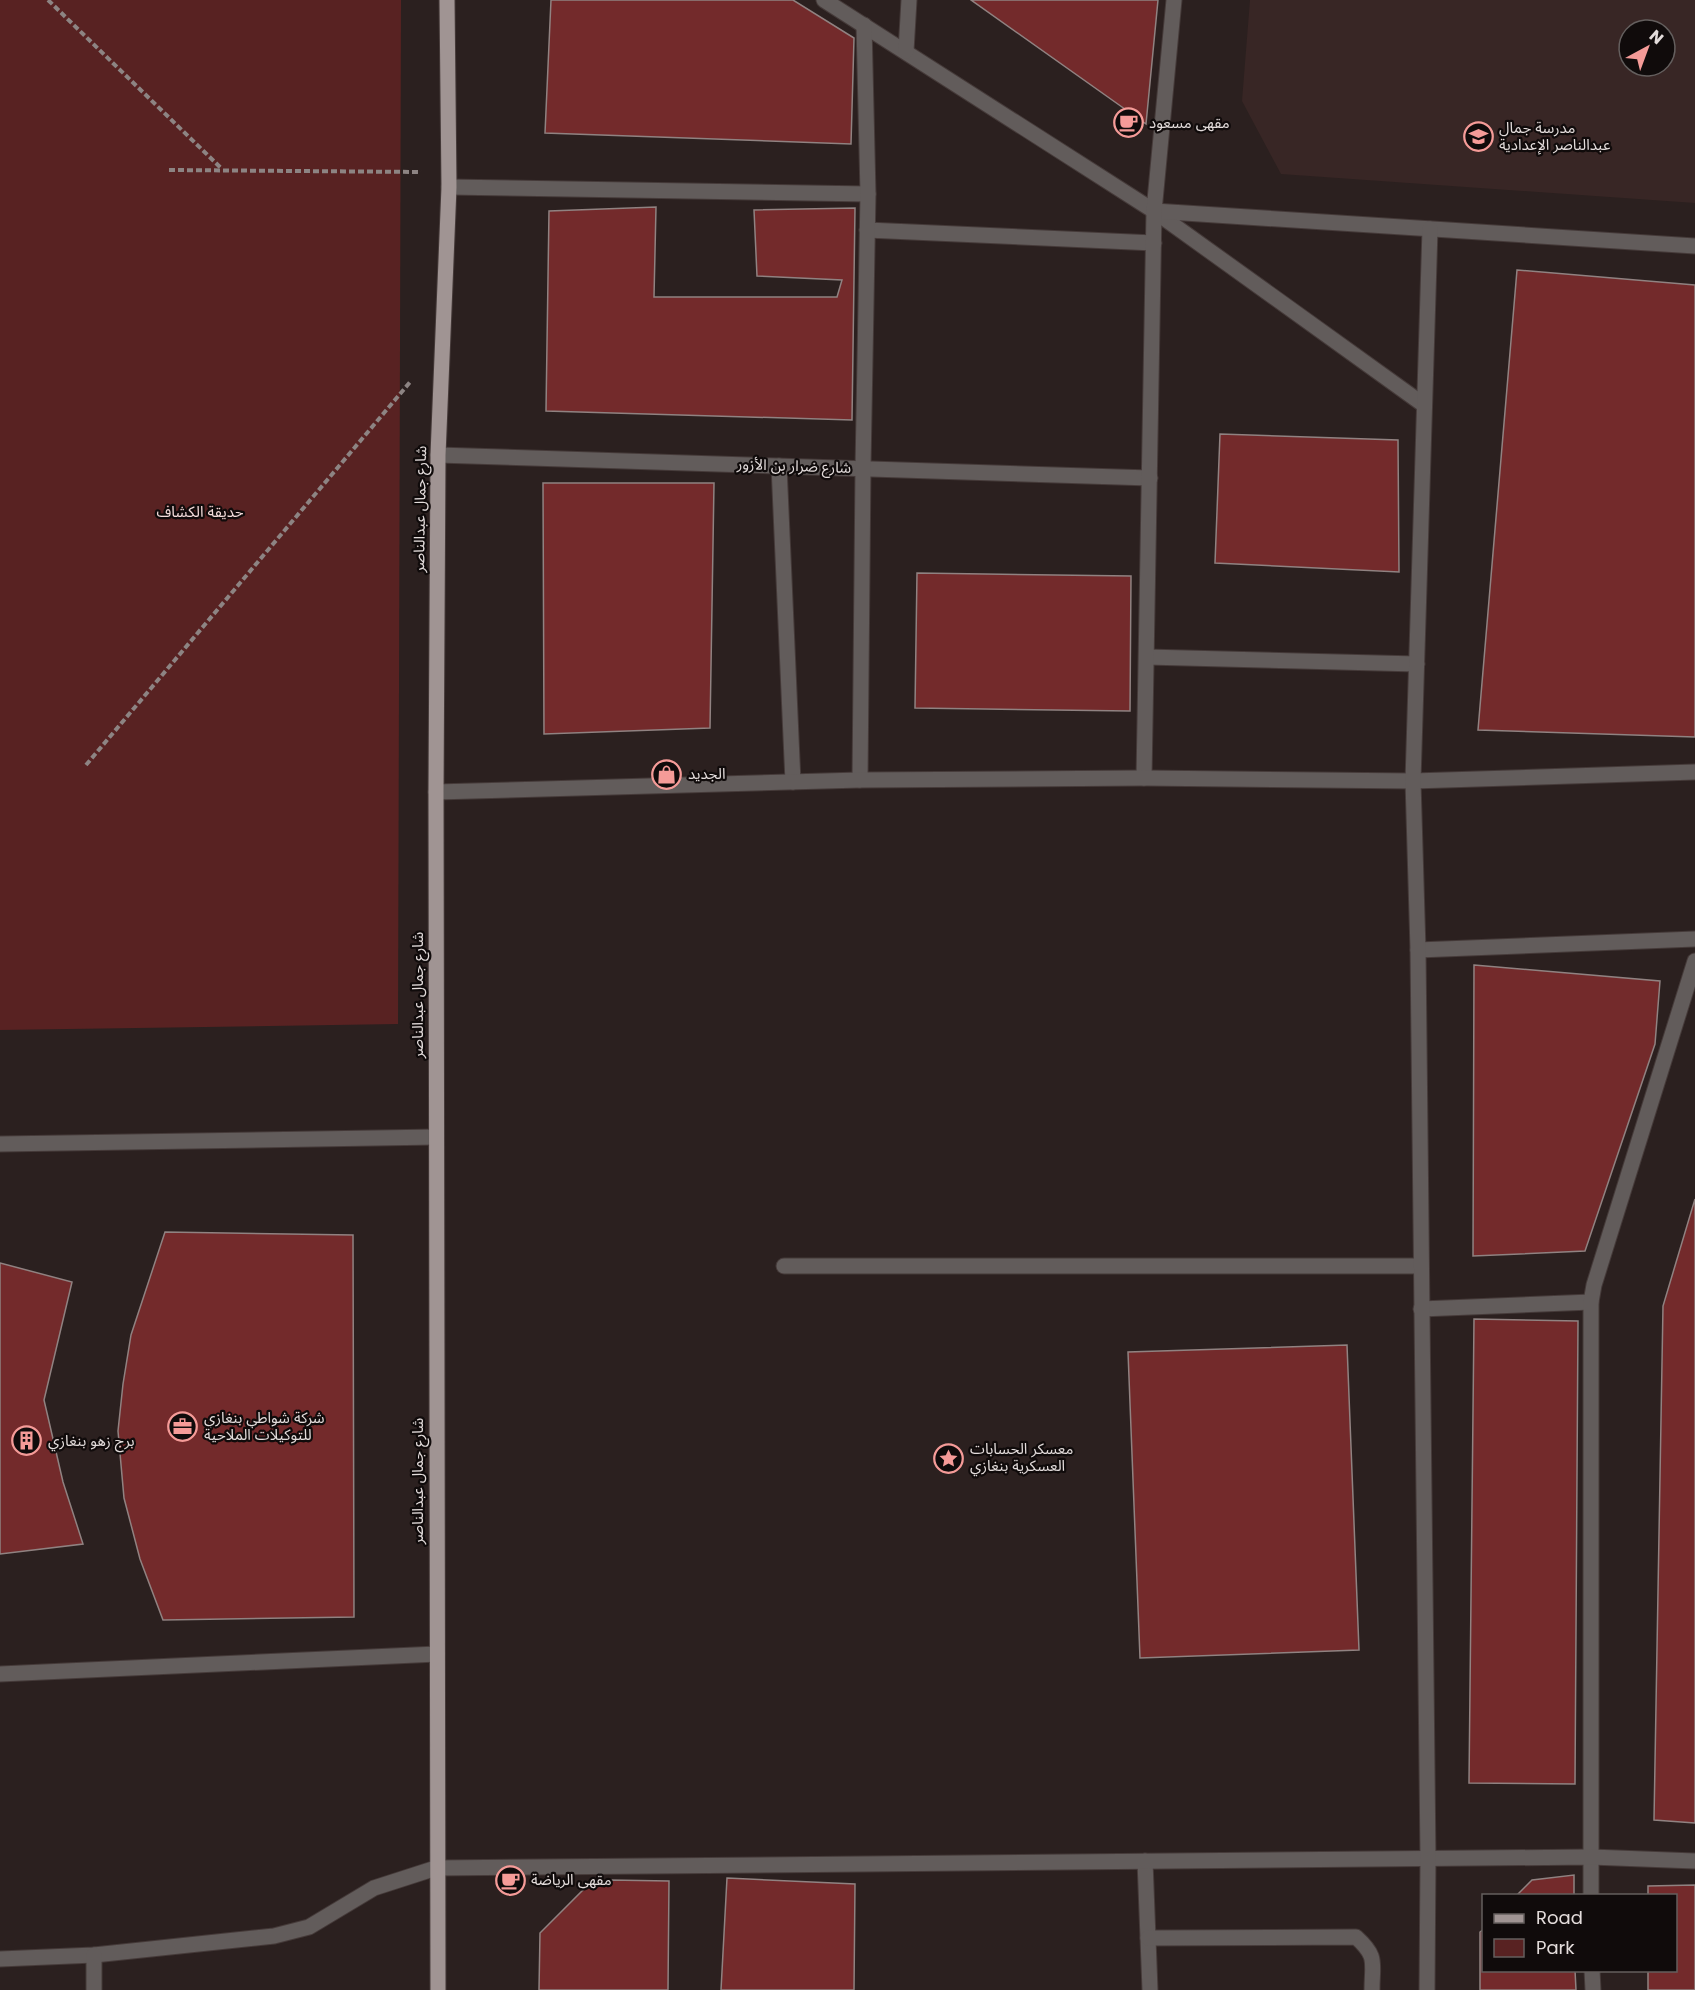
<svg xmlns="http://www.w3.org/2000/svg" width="1695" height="1990" viewBox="0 0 1695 1990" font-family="Poppins,'Noto Sans Arabic',sans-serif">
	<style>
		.built { fill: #382625; fill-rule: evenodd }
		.green { fill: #582222 }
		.building { fill: #732a2b; stroke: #908281; stroke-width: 1.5 }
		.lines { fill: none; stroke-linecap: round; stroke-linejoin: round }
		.minor-casing { stroke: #453a39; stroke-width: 17 }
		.major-casing { stroke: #453a39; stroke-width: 17 }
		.path { stroke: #8d8483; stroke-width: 4; stroke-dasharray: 6 3; stroke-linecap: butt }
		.minor { stroke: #625c5b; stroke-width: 15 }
		.major { stroke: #a09493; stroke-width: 15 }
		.labels { text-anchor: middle; stroke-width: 4.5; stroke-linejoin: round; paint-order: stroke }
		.poi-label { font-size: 15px; fill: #e3dcdb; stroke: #100b0b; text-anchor: start }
		.street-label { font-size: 15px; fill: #e3dcdb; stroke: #100b0b }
		.park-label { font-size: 15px; fill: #f4dcdb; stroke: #100b0b }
	</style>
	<rect width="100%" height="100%" fill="#2b201f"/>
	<!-- built -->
	<path class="built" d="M1250,0H1695V203L1281,174L1242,101ZM1629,30H1665V66H1629Z"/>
	<!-- green -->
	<path class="green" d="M0,0H401L398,1024L0,1030Z"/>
	<!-- building -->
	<g class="building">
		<path d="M551,0H793L854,38L851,144L545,133Z"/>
		<path d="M971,0H1158L1146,124Z"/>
		<path d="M656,207L654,297H837L842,280L757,276L754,210L855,208L852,420L546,411L549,211Z"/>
		<path d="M1517,270L1695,285V737L1478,730Z"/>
		<path d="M1220,434L1398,440L1399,572L1215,563Z"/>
		<path d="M543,483H714L710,728L544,734Z"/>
		<path d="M917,573L1131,576L1130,711L915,708Z"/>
		<path d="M1474,965L1660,981L1655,1044L1585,1251L1473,1256Z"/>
		<path d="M1695,1199V1823L1654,1820L1663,1306Z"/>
		<path d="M165,1232L353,1235L354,1617L163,1620L140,1559L124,1498L118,1431L123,1384L131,1335Z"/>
		<path d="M0,1263L72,1282L44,1400L63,1482L83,1544L0,1554Z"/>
		<path d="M1474,1319L1578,1321L1575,1784L1469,1783Z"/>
		<path d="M1347,1345L1359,1650L1140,1658L1128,1352Z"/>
		<path d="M1574,1875V1896H1516L1532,1880Z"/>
		<path d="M727,1878L855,1884L854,1990H721Z"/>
		<path d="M609,1880L669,1881L668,1990H539L540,1933L588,1885Z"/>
		<path d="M1695,1885V1990H1648V1970H1676V1896H1648V1886Z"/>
		<path d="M1484,1929V1970H1575L1576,1990H1480V1932Z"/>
	</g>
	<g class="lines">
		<defs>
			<g id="minor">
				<path d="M824,0L1154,211L1424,405"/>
				<path d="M906,51L909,0"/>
				<path d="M449,187L868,194"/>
				<path d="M1154,211L1695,246"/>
				<path d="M867,230L1154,243"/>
				<path d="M438,455L1150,478"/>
				<path d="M779,466L793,782"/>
				<path d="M1147,657L1417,664"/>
				<path d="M1144,778L1154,211L1174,0"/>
				<path d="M860,780L863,468L868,194L864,25"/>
				<path d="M436,792L860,780L1144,778L1413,781L1695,772"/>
				<path d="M1418,950L1695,939"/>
				<path d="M0,1144L436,1137"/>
				<path d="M784,1266H1421"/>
				<path d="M1421,1309L1591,1302"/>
				<path d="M0,1674L437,1654"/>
				<path d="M1145,1861L1150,1990"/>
				<path d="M1591,1896V1302L1594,1285L1695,961"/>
				<path d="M1148,1938L1356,1937C1378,1957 1372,1962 1372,1990"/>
				<path d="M0,1959L94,1955L274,1936L309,1927L374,1888L436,1868L1591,1857L1695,1861"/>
				<path d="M1592,1970L1593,1990"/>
				<path d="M94,1990V1955"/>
				<path d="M1427,1990L1428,1859L1418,950L1413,781L1430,229"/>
			</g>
			<path id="major" d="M438,1990L436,792L438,455L449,187L447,0"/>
		</defs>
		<!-- minor casing -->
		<use href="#minor" class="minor-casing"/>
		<!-- major casing -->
		<use href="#major" class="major-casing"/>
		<!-- path -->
		<g class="path">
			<path d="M48,0L222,169"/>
			<path d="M169,170L421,172"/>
			<path d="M86,765L411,381"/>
		</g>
		<!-- minor -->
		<use href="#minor" class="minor"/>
		<!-- major -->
		<use href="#major" class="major"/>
	</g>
	<!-- icons -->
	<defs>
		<symbol id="cafe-ring" viewBox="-11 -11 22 22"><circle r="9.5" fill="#100b0b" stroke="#f59b98" stroke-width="1.5"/><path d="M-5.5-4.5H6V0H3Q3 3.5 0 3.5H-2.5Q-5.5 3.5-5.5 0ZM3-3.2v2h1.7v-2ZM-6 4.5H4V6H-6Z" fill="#f59b98"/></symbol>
		<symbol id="school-ring" viewBox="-11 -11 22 22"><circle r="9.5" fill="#100b0b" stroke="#f59b98" stroke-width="1.5"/><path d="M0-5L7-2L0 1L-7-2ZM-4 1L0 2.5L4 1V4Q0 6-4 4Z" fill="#f59b98"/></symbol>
		<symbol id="shop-ring" viewBox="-11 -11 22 22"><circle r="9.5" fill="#100b0b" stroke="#f59b98" stroke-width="1.5"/><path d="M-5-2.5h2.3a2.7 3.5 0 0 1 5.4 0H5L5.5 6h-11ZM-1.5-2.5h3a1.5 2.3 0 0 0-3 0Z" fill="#f59b98"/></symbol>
		<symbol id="office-ring" viewBox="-11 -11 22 22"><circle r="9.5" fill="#100b0b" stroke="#f59b98" stroke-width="1.5"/><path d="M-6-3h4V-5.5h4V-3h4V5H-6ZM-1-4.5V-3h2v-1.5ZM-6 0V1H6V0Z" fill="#f59b98"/></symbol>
		<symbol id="building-ring" viewBox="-11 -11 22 22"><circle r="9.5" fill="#100b0b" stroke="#f59b98" stroke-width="1.5"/><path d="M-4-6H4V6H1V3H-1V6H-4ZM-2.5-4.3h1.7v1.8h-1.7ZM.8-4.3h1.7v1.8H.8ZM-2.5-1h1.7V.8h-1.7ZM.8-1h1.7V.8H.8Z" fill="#f59b98"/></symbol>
		<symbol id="sight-ring" viewBox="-11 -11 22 22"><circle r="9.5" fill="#100b0b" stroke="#f59b98" stroke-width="1.5"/><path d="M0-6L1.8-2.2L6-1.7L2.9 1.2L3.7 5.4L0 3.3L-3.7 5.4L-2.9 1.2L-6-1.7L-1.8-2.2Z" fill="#f59b98"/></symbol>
	</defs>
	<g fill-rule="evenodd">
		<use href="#cafe-ring" x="1112" y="106" width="33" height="33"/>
		<use href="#school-ring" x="1462" y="120" width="33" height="33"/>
		<use href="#shop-ring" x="650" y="758" width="33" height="33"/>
		<use href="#office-ring" x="166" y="1410" width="33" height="33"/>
		<use href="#building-ring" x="10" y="1424" width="33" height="33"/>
		<use href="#sight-ring" x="932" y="1442" width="33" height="33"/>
		<use href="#cafe-ring" x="494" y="1864" width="33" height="33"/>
	</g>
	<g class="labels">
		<!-- poi labels -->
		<g class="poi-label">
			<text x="1149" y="128">مقهى مسعود</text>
			<text x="1499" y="133">مدرسة جمال<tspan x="1499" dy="17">عبدالناصر الإعدادية</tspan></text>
			<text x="688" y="779">الجديد</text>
			<text x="204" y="1423">شركة شواطي بنغازي<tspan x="204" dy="17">للتوكيلات الملاحية</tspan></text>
			<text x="48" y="1446">برج زهو بنغازي</text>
			<text x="970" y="1454">معسكر الحسابات<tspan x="970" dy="17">العسكرية بنغازي</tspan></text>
			<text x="531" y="1885">مقهى الرياضة</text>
		</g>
		<!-- street labels -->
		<g class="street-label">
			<text transform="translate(794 466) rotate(2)" y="5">شارع ضرار بن الأزور</text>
			<text transform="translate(420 509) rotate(-89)" y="5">شارع جمال عبدالناصر</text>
			<text transform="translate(418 995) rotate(-90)" y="5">شارع جمال عبدالناصر</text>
			<text transform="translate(418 1481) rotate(-90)" y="5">شارع جمال عبدالناصر</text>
		</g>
		<!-- park labels -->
		<g class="park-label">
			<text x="200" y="517">حديقة الكشاف</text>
		</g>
	</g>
	<!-- legend -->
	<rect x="1482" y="1894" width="195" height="78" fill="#100b0b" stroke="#645f5e" stroke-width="1.5"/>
	<rect x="1494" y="1914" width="30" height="9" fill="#a09493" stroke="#645f5e" stroke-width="1.5"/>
	<text x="1536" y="1924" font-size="18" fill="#e3dcdb">Road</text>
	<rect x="1494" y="1939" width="30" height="18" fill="#582222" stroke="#645f5e" stroke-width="1.5"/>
	<text x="1536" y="1954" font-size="18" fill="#e3dcdb">Park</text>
	<!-- north arrow -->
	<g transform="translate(1647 48) rotate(41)"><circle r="28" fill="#100b0b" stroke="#645f5e" stroke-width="1.5"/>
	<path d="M0-4.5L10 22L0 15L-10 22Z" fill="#f59b98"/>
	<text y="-9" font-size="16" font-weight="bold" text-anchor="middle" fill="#e3dcdb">N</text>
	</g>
</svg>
